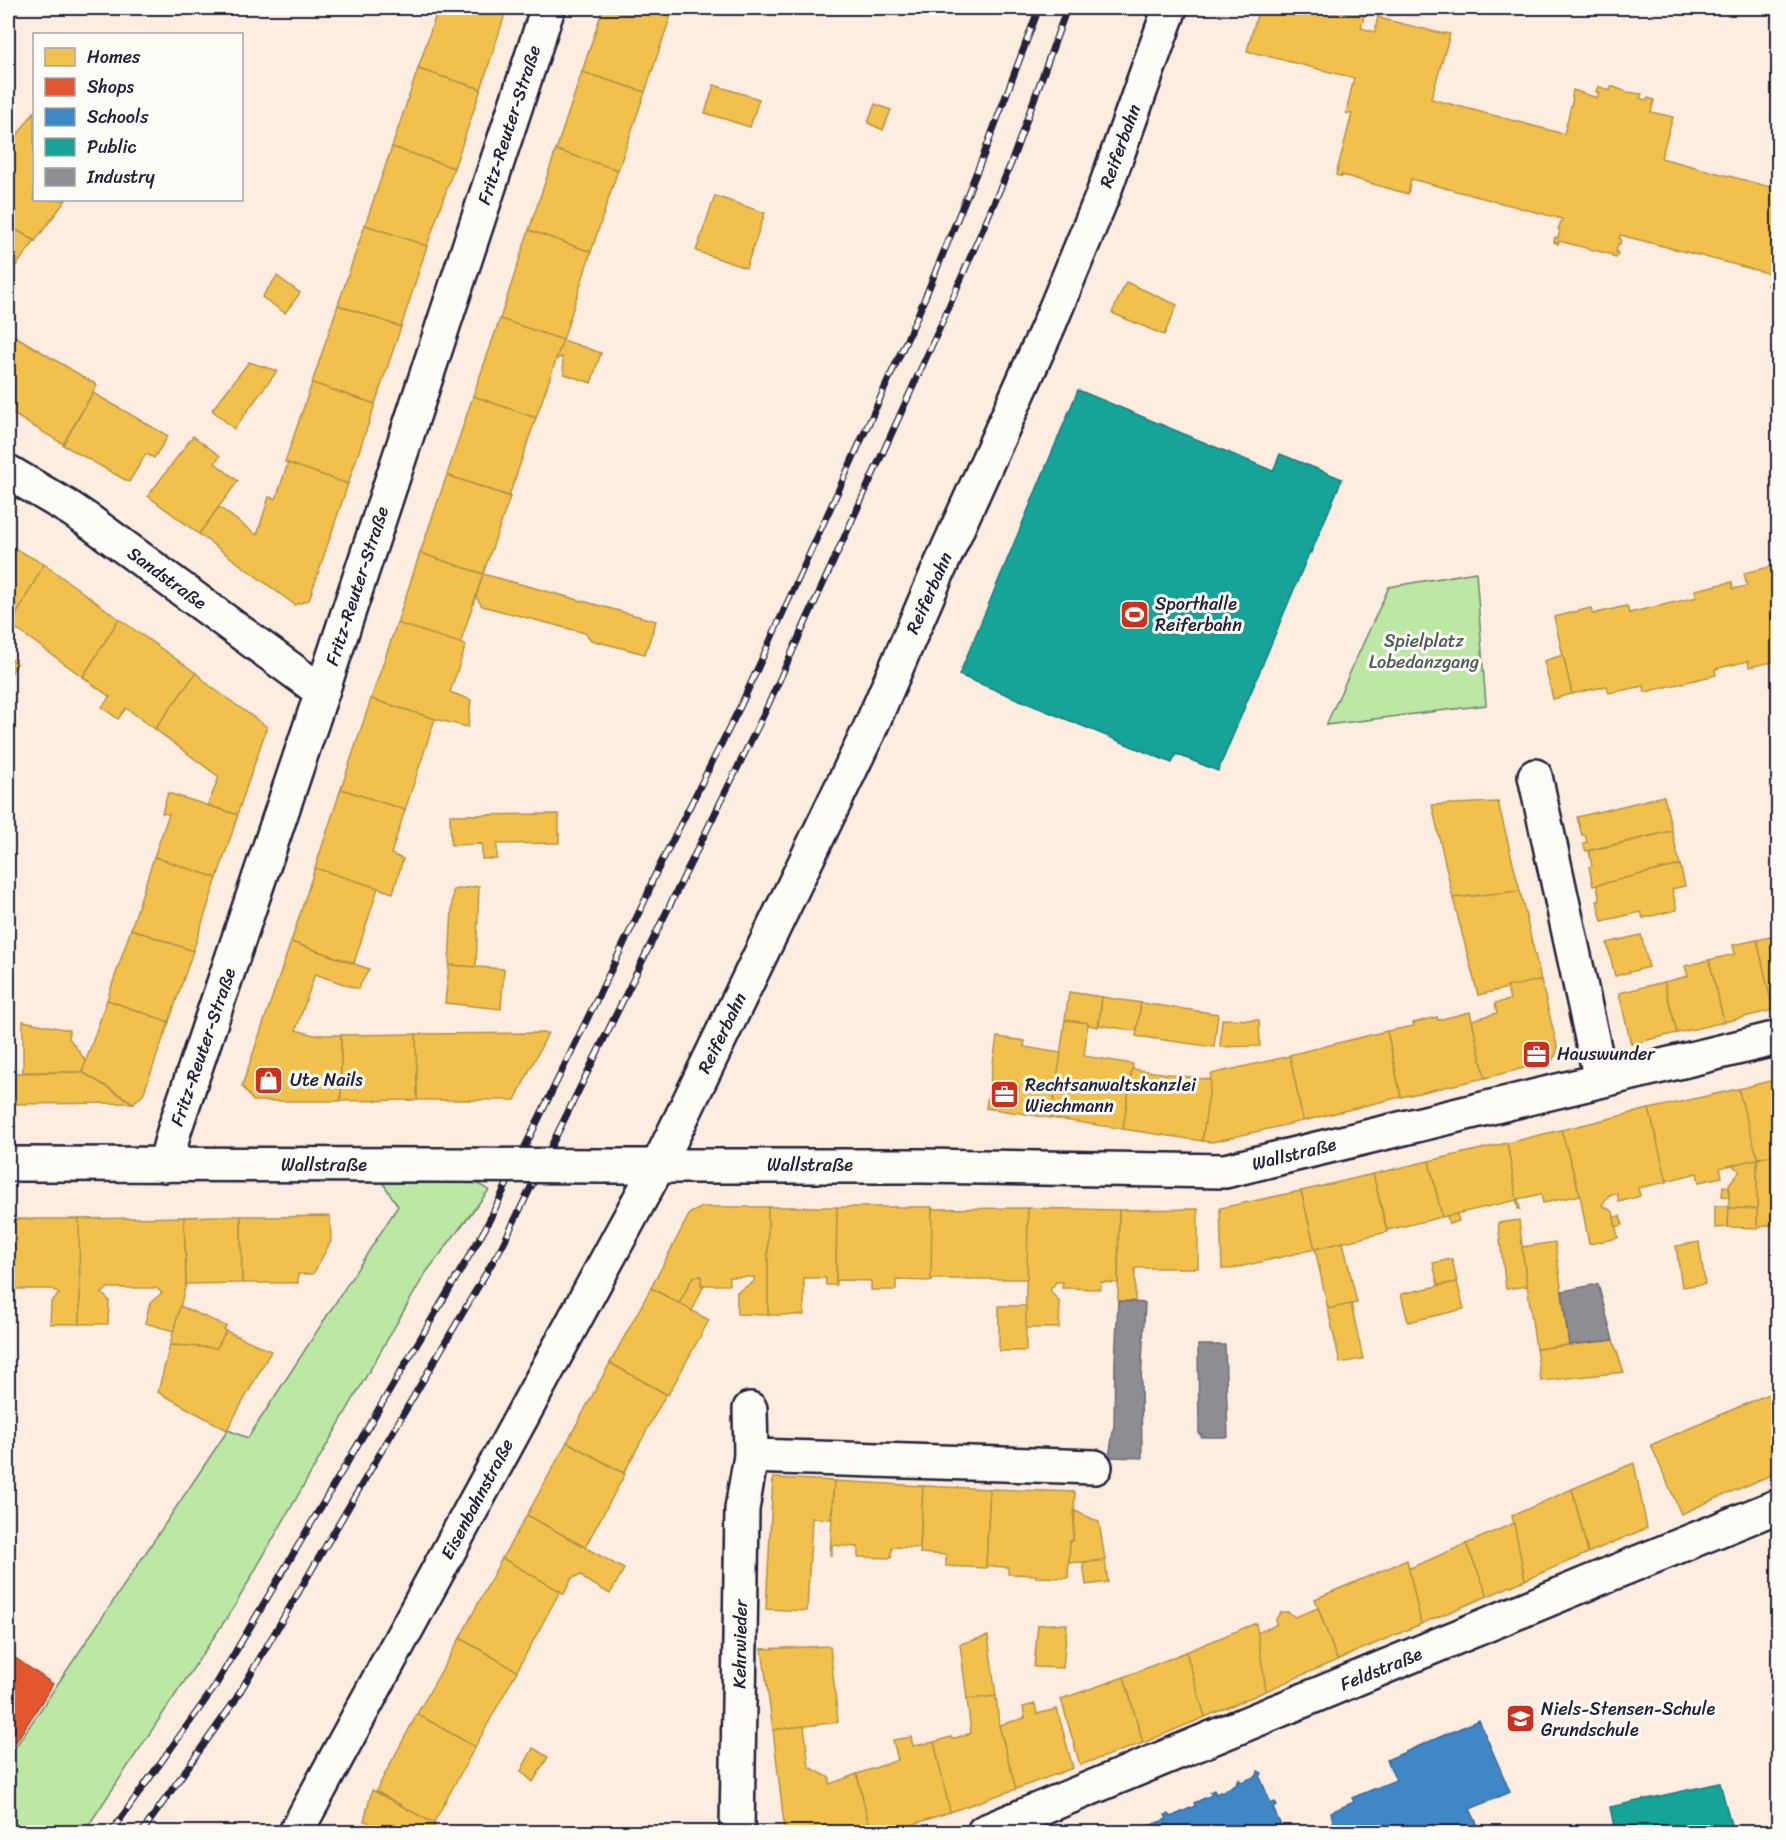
<svg xmlns="http://www.w3.org/2000/svg" width="1786" height="1840" viewBox="0 0 1786 1840" font-family="Sriracha,sans-serif">
	<style>
		.green { fill: #bce7a5; stroke: #6f8470; stroke-width: 1.5 }
		.homes { fill: #f2c14e; stroke: #b49148; stroke-width: 1.5 }
		.shops { fill: #e4572e; stroke: #aa4732; stroke-width: 1.5 }
		.schools { fill: #3f88c5; stroke: #36699c; stroke-width: 1.5 }
		.public { fill: #17a398; stroke: #1a7c7c; stroke-width: 1.5 }
		.industry { fill: #8d8d92; stroke: #6d6d78; stroke-width: 1.5 }
		.lines { fill: none; stroke-linecap: round; stroke-linejoin: round }
		.minor-casing { stroke: #22223b; stroke-width: 38 }
		.minor { stroke: #fdfcf7; stroke-width: 33 }
		.rail-casing { stroke: #22223b; stroke-width: 7 }
		.rail { stroke: #fdfcf7; stroke-width: 4.5; stroke-dasharray: 14; stroke-linecap: butt }
		.minor-bridge-casing { stroke: #22223b; stroke-width: 38; stroke-linecap: butt }
		.minor-bridge { stroke: #fdfcf7; stroke-width: 33 }
		.labels { text-anchor: middle; stroke-width: 6; stroke-linejoin: round; paint-order: stroke }
		.street-label { font-size: 18px; fill: #22223b; stroke: #fdfcf7 }
		.poi-label { font-size: 18px; fill: #22223b; stroke: #fdfcf7; text-anchor: start }
		.park-label { font-size: 18px; fill: #505d5b; stroke: #fdfcf7 }
	</style>
	<rect width="100%" height="100%" fill="#fdede1"/>
	<filter id="ink" filterUnits="userSpaceOnUse"><feTurbulence type="fractalNoise" baseFrequency=".0167" numOctaves="2"/><feDisplacementMap in="SourceGraphic" scale="12" xChannelSelector="R" yChannelSelector="G"/><feConvolveMatrix kernelMatrix="1 2 1 2 8 2 1 2 1" color-interpolation-filters="sRGB"/></filter>
	<g filter="url(#ink)">
		<!-- green -->
		<g class="green">
			<path d="M1476,572L1486,705L1326,725L1389,587Z"/>
			<path d="M371,1165H443L489,1190L425,1274L234,1607L84,1832H8V1758L228,1430L248,1438L398,1206Z"/>
		</g>
		<!-- homes -->
		<g class="homes">
			<path d="M8,8H19L8,30Z"/>
			<path d="M438,8H496L506,11L481,89L418,69Z"/>
			<path d="M603,8H659L672,12L645,92L582,72Z"/>
			<path d="M1259,8H1366L1361,28L1375,32L1378,16L1383,19L1444,34V33L1450,34L1431,99L1564,134L1573,98L1572,97L1573,90L1597,98L1599,92H1596L1598,86L1610,91L1611,86L1627,92L1642,94L1640,98L1647,101L1648,98L1654,100L1651,112L1673,117L1661,158L1778,189V287L1767,285L1771,274L1620,235L1619,238L1621,239L1620,244H1618L1616,252L1618,253L1616,258L1612,257L1613,255L1559,241L1558,244L1554,242L1555,237L1558,238L1560,230L1558,229L1562,219L1411,179L1408,194L1342,175V177L1336,175L1352,114L1346,113L1354,78L1247,51Z"/>
			<path d="M418,69L481,89L454,168L392,147Z"/>
			<path d="M582,72L645,92L618,170L556,150Z"/>
			<path d="M714,85L759,99L750,127L705,113Z"/>
			<path d="M875,104L891,110L883,130L868,123Z"/>
			<path d="M34,112V200H66L35,241L8,225L9,218L8,217V148Z"/>
			<path d="M392,147L454,168L427,246L365,225Z"/>
			<path d="M556,150L618,170L591,252L529,230Z"/>
			<path d="M715,196L765,213L746,268L696,251Z"/>
			<path d="M8,225L35,241L8,276Z"/>
			<path d="M365,225L427,246L401,327L338,305Z"/>
			<path d="M529,230L591,252L563,340L500,319Z"/>
			<path d="M277,276L300,293L285,313L262,297Z"/>
			<path d="M1126,282L1177,305L1164,335L1112,313Z"/>
			<path d="M338,305L401,327L375,404L312,383Z"/>
			<path d="M500,319L563,340L536,418L473,396Z"/>
			<path d="M8,332L15,336L8,349Z"/>
			<path d="M15,336L97,385L63,444L8,411V349Z"/>
			<path d="M563,340L601,353L591,383L564,374L562,357L556,359Z"/>
			<path d="M249,362L277,371L234,429L212,410Z"/>
			<path d="M312,383L375,404L348,484L285,462Z"/>
			<path d="M93,393L168,436L154,458L146,454L129,482L63,445Z"/>
			<path d="M473,396L536,418L509,496L447,475Z"/>
			<path d="M193,436L220,456L215,463L238,481L199,534L148,496Z"/>
			<path d="M288,463L348,484L309,600L295,605L199,534L219,507L257,535L269,497L276,499Z"/>
			<path d="M447,475L510,497L483,574L420,553Z"/>
			<path d="M8,545L44,564L11,625L8,623Z"/>
			<path d="M420,553L483,574L460,644L397,623Z"/>
			<path d="M44,564L119,619L83,677L11,625Z"/>
			<path d="M1778,565V661L1749,667L1748,661L1715,669L1716,675L1645,692L1644,686L1609,693L1607,686L1572,694L1554,617L1591,608L1592,614L1627,606L1629,613L1697,597L1695,590L1732,582L1733,589L1747,586L1744,573Z"/>
			<path d="M483,574L656,621L645,654L591,640L585,633L482,606L476,597Z"/>
			<path d="M119,619L196,673L155,729L126,708L118,719L102,707L110,697L83,677Z"/>
			<path d="M397,623L466,645L450,692L471,700L468,727L435,719L371,699Z"/>
			<path d="M1563,655L1572,694L1553,699L1544,661Z"/>
			<path d="M8,657L17,663L8,679Z"/>
			<path d="M196,673L210,686L267,727L237,815L208,805L219,777L155,729Z"/>
			<path d="M371,699L435,719L405,810L341,789Z"/>
			<path d="M341,789L405,810L391,854L403,859L393,893L315,868Z"/>
			<path d="M168,793L238,815L217,878L154,857L169,814L162,813Z"/>
			<path d="M1664,796L1672,831L1586,851L1583,843L1587,842L1585,835H1582L1577,817Z"/>
			<path d="M1498,802L1520,891L1453,898L1432,805Z"/>
			<path d="M559,814V843L497,844V859H482V844L451,845L450,815Z"/>
			<path d="M1778,816V842L1777,843L1771,818Z"/>
			<path d="M1672,831L1680,865L1593,886L1589,867L1592,866L1589,851Z"/>
			<path d="M154,857L217,878L193,951L131,929Z"/>
			<path d="M1680,865L1685,886L1672,889L1677,910L1643,918L1641,912L1602,921L1597,901H1600L1597,885Z"/>
			<path d="M315,868L378,888L354,963L291,942Z"/>
			<path d="M479,886L476,967L449,965L453,890Z"/>
			<path d="M1520,891L1541,980L1478,995L1453,898Z"/>
			<path d="M131,929L193,951L169,1022L107,1000Z"/>
			<path d="M1641,935L1649,967L1615,976L1607,943Z"/>
			<path d="M1778,935V1009L1773,1010L1757,940Z"/>
			<path d="M1757,940L1773,1010L1724,1022L1709,960L1735,954L1733,945Z"/>
			<path d="M291,942L369,969L358,989L315,974L296,1030L314,1035H341V1101H253L242,1086Z"/>
			<path d="M1709,960L1724,1022L1677,1033L1664,982L1688,976L1685,966Z"/>
			<path d="M449,965L504,969L501,1009L445,1003Z"/>
			<path d="M1541,980L1558,1050L1552,1061L1485,1078L1472,1020L1497,1013L1495,1003L1510,1000L1507,987Z"/>
			<path d="M1664,982L1677,1033L1631,1044L1619,993Z"/>
			<path d="M1069,992L1102,997L1098,1027L1088,1025V1023L1065,1020Z"/>
			<path d="M1102,997L1141,1003L1137,1031L1099,1025Z"/>
			<path d="M107,1000L169,1022L143,1095L133,1103L82,1072Z"/>
			<path d="M1141,1003L1218,1014L1214,1047L1136,1036Z"/>
			<path d="M1470,1012L1485,1078L1401,1097L1387,1031L1414,1026L1413,1023L1437,1017L1438,1020Z"/>
			<path d="M1222,1019L1259,1020L1260,1046L1220,1047Z"/>
			<path d="M1065,1020L1088,1023L1084,1056L1133,1064L1123,1129L1051,1118Z"/>
			<path d="M23,1021L69,1030V1038L86,1061L82,1072H23Z"/>
			<path d="M1387,1031L1401,1097L1303,1121L1289,1055Z"/>
			<path d="M548,1033L515,1100H417L416,1034Z"/>
			<path d="M416,1034L417,1100L341,1101V1035Z"/>
			<path d="M997,1037L1025,1041L1024,1047L1061,1053L1051,1118L986,1108Z"/>
			<path d="M1290,1056L1303,1121L1212,1142L1202,1141L1211,1074Z"/>
			<path d="M1132,1069L1211,1080L1202,1141L1123,1129Z"/>
			<path d="M82,1072L133,1103L8,1104V1073Z"/>
			<path d="M1778,1079V1154L1757,1158L1738,1089Z"/>
			<path d="M1738,1089L1757,1155V1159L1720,1168L1722,1177L1699,1182L1697,1173L1666,1181L1649,1109Z"/>
			<path d="M1649,1109L1667,1182L1638,1188L1640,1196L1619,1202L1617,1193L1609,1195L1602,1205L1613,1212L1618,1238L1589,1244L1580,1195L1561,1130Z"/>
			<path d="M1561,1130L1580,1195L1543,1203L1541,1194L1518,1199L1520,1209H1518L1507,1143Z"/>
			<path d="M1507,1143L1517,1200L1442,1217L1429,1161Z"/>
			<path d="M1778,1154V1223L1757,1228V1159Z"/>
			<path d="M1757,1159V1209L1729,1208V1184L1740,1171L1732,1165Z"/>
			<path d="M1429,1161L1442,1217L1387,1230L1373,1174Z"/>
			<path d="M1373,1174L1387,1232L1315,1249L1301,1191Z"/>
			<path d="M1723,1186L1729,1187V1197L1722,1196Z"/>
			<path d="M1301,1191L1315,1249L1231,1269H1222L1220,1208Z"/>
			<path d="M1715,1206H1729L1728,1227L1715,1228Z"/>
			<path d="M703,1207H768V1315L737,1314V1292L754,1282V1277H729V1285H701V1276L693,1277L679,1304L651,1288L690,1213Z"/>
			<path d="M768,1207H837L836,1285H826V1278H804V1315H768Z"/>
			<path d="M837,1207H932V1281L896,1280V1290H871V1281L836,1280Z"/>
			<path d="M1028,1208L1119,1210L1118,1283L1101,1282L1100,1289L1062,1288L1063,1282H1056L1050,1290L1060,1303L1059,1328H1025Z"/>
			<path d="M1028,1208L1027,1279H931L932,1209Z"/>
			<path d="M1729,1208L1757,1209V1228L1728,1227Z"/>
			<path d="M1198,1209V1268H1135V1301H1118L1119,1210Z"/>
			<path d="M1457,1214L1459,1221L1449,1224L1447,1216Z"/>
			<path d="M216,1216H241L242,1283L186,1284L184,1217Z"/>
			<path d="M241,1216H266V1217L330,1216L331,1241L313,1274H298V1283H242Z"/>
			<path d="M1620,1216L1623,1225L1616,1227L1614,1217Z"/>
			<path d="M184,1217L186,1284L174,1331L145,1323L150,1303L162,1293L156,1288H108L102,1293L109,1301L108,1324H80L79,1219Z"/>
			<path d="M8,1219H79L80,1324H50L51,1302L59,1294L52,1289H8Z"/>
			<path d="M1519,1220L1527,1286L1506,1289L1498,1223Z"/>
			<path d="M1343,1242L1357,1303L1328,1309L1315,1249Z"/>
			<path d="M1555,1242L1569,1345L1536,1349L1522,1247Z"/>
			<path d="M1699,1242L1705,1284L1682,1287L1676,1246Z"/>
			<path d="M1452,1259L1457,1282L1438,1285L1433,1263Z"/>
			<path d="M701,1276V1285H704L692,1311L679,1304L693,1277Z"/>
			<path d="M1457,1282L1464,1309L1408,1322L1401,1294Z"/>
			<path d="M651,1288L709,1320L668,1395L610,1363Z"/>
			<path d="M1351,1304L1363,1359L1340,1363L1328,1309Z"/>
			<path d="M180,1306L226,1326L224,1330L226,1331L217,1348L170,1345Z"/>
			<rect x="999" y="1306" width="27" height="45"/>
			<path d="M226,1331L271,1351L227,1430L158,1392L170,1345L217,1348Z"/>
			<path d="M1613,1340L1624,1372L1541,1381L1536,1349Z"/>
			<path d="M610,1363L666,1394L624,1473L567,1442Z"/>
			<path d="M1778,1390V1472L1681,1514L1651,1445Z"/>
			<path d="M567,1442L625,1474L585,1547L527,1515Z"/>
			<path d="M1634,1463L1647,1528L1588,1553L1572,1489Z"/>
			<path d="M773,1478L834,1481L831,1519L812,1518L807,1611L766,1609Z"/>
			<path d="M834,1481L923,1486L920,1548L892,1547L891,1558L858,1557V1547L832,1545V1555H830Z"/>
			<path d="M923,1486L990,1489L986,1568L946,1566V1555L920,1553Z"/>
			<path d="M990,1489L1075,1492L1073,1541H1070L1068,1578L1036,1577V1575L1008,1574V1567L986,1566Z"/>
			<path d="M1572,1489L1588,1553L1525,1580L1512,1516Z"/>
			<path d="M1075,1511L1099,1522L1105,1560L1069,1563L1070,1541H1073Z"/>
			<path d="M527,1515L624,1569L610,1594L584,1579L582,1575L572,1578L564,1594L502,1558Z"/>
			<path d="M1514,1523L1525,1580L1488,1596L1466,1544Z"/>
			<path d="M1466,1544L1488,1596L1421,1624L1408,1569Z"/>
			<path d="M502,1558L560,1591L517,1671L460,1638Z"/>
			<path d="M1105,1560L1108,1582L1086,1585L1083,1563Z"/>
			<path d="M1407,1560L1421,1624L1337,1660L1315,1599Z"/>
			<path d="M1318,1608L1337,1660L1266,1691L1257,1633L1276,1625V1619L1281,1612H1288L1295,1617Z"/>
			<path d="M1256,1623L1266,1691L1205,1717L1186,1652Z"/>
			<path d="M1051,1624H1067L1063,1668L1034,1667L1038,1625Z"/>
			<path d="M988,1636L996,1696L967,1699L960,1644Z"/>
			<path d="M460,1638L517,1671L475,1747L417,1714Z"/>
			<path d="M830,1646L838,1722L773,1730L762,1649Z"/>
			<path d="M1186,1652L1205,1717L1143,1743L1124,1677Z"/>
			<path d="M1124,1677L1143,1743L1080,1765L1061,1699Z"/>
			<path d="M996,1696L999,1725L1016,1789L950,1812L934,1742L951,1737L952,1739L971,1733L967,1699Z"/>
			<path d="M1035,1704L1037,1714L1057,1709L1073,1768L1016,1789L999,1725L1025,1718L1023,1707Z"/>
			<path d="M417,1714L475,1747L433,1824L376,1791Z"/>
			<path d="M804,1726L809,1767L830,1778V1784L857,1774L871,1832H785L773,1730Z"/>
			<path d="M911,1737L913,1746L934,1742L950,1812L890,1832H871L857,1774L898,1760L893,1740Z"/>
			<path d="M533,1748L548,1757L533,1782L521,1771Z"/>
			<path d="M372,1790L435,1824L433,1832H365L368,1822L364,1821Z"/>
		</g>
		<!-- shops -->
		<path class="shops" d="M8,1653L53,1684L8,1754Z"/>
		<!-- schools -->
		<g class="schools">
			<path d="M1479,1720L1510,1792L1470,1809L1481,1832H1335L1331,1812L1354,1802L1352,1798L1396,1780L1387,1760Z"/>
			<path d="M1258,1771L1262,1773L1260,1777L1271,1804L1275,1802L1277,1806L1273,1808L1284,1832L1287,1831L1288,1832H1134L1138,1831L1136,1828L1140,1826L1141,1829L1167,1819L1165,1815L1169,1814L1171,1817L1195,1806L1194,1803L1212,1795L1210,1792L1214,1790L1216,1794L1238,1784L1236,1782L1239,1779L1241,1782L1257,1776Z"/>
		</g>
		<!-- public -->
		<g class="public">
			<path d="M1078,390L1273,471L1280,454L1342,479L1311,553L1310,551L1218,771L1176,754L1172,763L959,675Z"/>
			<path d="M1720,1783L1733,1832H1615L1610,1807Z"/>
		</g>
		<!-- industry -->
		<g class="industry">
			<path d="M1598,1284L1613,1340L1569,1345L1562,1291Z"/>
			<path d="M1118,1301L1145,1303L1141,1384L1142,1458L1109,1457L1114,1425L1115,1361Z"/>
			<path d="M1198,1345H1225L1228,1437H1201V1434H1199Z"/>
		</g>
		<g class="lines">
			<defs>
				<g id="minor">
					<path d="M8,472L71,509L89,521L322,692"/>
					<path d="M1535,776L1601,1080"/>
					<path d="M8,1164L443,1165"/>
					<path d="M165,1165L175,1128L322,692L548,8"/>
					<path d="M600,1166H922L1225,1171L1778,1038"/>
					<path d="M751,1456L1095,1467"/>
					<path d="M296,1832L658,1166L868,733L940,567L1048,327L1102,197L1170,8"/>
					<path d="M737,1832L742,1509L751,1456L750,1409"/>
					<path d="M984,1832L1610,1574L1778,1506"/>
				</g>
			</defs>
			<!-- minor casing -->
			<use href="#minor" class="minor-casing"/>
			<!-- minor -->
			<use href="#minor" class="minor"/>
			<defs>
				<g id="rail">
					<path d="M111,1832L214,1688L485,1229L647,896L653,879L741,705L917,317L984,154L1039,8"/>
					<path d="M142,1832L234,1702L502,1246L763,716L940,327L1010,166L1067,8"/>
				</g>
			</defs>
			<!-- rail casing -->
			<use href="#rail" class="rail-casing"/>
			<!-- rail -->
			<use href="#rail" class="rail"/>
			<defs>
				<path id="minor-bridge" d="M443,1165L600,1166"/>
			</defs>
			<!-- minor-bridge casing -->
			<use href="#minor-bridge" class="minor-bridge-casing"/>
			<!-- minor-bridge -->
			<use href="#minor-bridge" class="minor-bridge"/>
		</g>
	</g>
	<!-- icons -->
	<defs>
		<symbol id="stadium-square" viewBox="-11 -11 22 22"><rect x="-9" y="-9" width="18" height="18" rx="4" fill="#c8321e" stroke="#fdfcf7"/><path d="M0-5a6.5 5 0 1 0 0 10a6.5 5 0 1 0 0-10ZM-3.5-1.8h7v3.6h-7Z" fill="#fff"/></symbol>
		<symbol id="office-square" viewBox="-11 -11 22 22"><rect x="-9" y="-9" width="18" height="18" rx="4" fill="#c8321e" stroke="#fdfcf7"/><path d="M-6-3h4V-5.5h4V-3h4V5H-6ZM-1-4.5V-3h2v-1.5ZM-6 0V1H6V0Z" fill="#fff"/></symbol>
		<symbol id="shop-square" viewBox="-11 -11 22 22"><rect x="-9" y="-9" width="18" height="18" rx="4" fill="#c8321e" stroke="#fdfcf7"/><path d="M-5-2.5h2.3a2.7 3.5 0 0 1 5.4 0H5L5.5 6h-11ZM-1.5-2.5h3a1.5 2.3 0 0 0-3 0Z" fill="#fff"/></symbol>
		<symbol id="school-square" viewBox="-11 -11 22 22"><rect x="-9" y="-9" width="18" height="18" rx="4" fill="#c8321e" stroke="#fdfcf7"/><path d="M0-5L7-2L0 1L-7-2ZM-4 1L0 2.5L4 1V4Q0 6-4 4Z" fill="#fff"/></symbol>
	</defs>
	<g fill-rule="evenodd">
		<use href="#stadium-square" x="1118" y="598" width="33" height="33"/>
		<use href="#office-square" x="1520" y="1038" width="33" height="33"/>
		<use href="#shop-square" x="252" y="1064" width="33" height="33"/>
		<use href="#office-square" x="988" y="1078" width="33" height="33"/>
		<use href="#school-square" x="1504" y="1702" width="33" height="33"/>
	</g>
	<g class="labels">
		<!-- street labels -->
		<g class="street-label">
			<text transform="translate(509 125) rotate(-72)" y="6">Fritz-Reuter-Straße</text>
			<text transform="translate(1120 146) rotate(-70)" y="6">Reiferbahn</text>
			<text transform="translate(167 578) rotate(36)" y="6">Sandstraße</text>
			<text transform="translate(357 586) rotate(-72)" y="6">Fritz-Reuter-Straße</text>
			<text transform="translate(929 593) rotate(-66)" y="6">Reiferbahn</text>
			<text transform="translate(722 1033) rotate(-64)" y="6">Reiferbahn</text>
			<text transform="translate(203 1047) rotate(-71)" y="6">Fritz-Reuter-Straße</text>
			<text transform="translate(1294 1154) rotate(-14)" y="6">Wallstraße</text>
			<text x="324" y="1171">Wallstraße</text>
			<text x="810" y="1171">Wallstraße</text>
			<text transform="translate(477 1499) rotate(-62)" y="6">Eisenbahnstraße</text>
			<text transform="translate(740 1644) rotate(-89)" y="6">Kehrwieder</text>
			<text transform="translate(1381 1669) rotate(-22)" y="6">Feldstraße</text>
		</g>
		<!-- poi labels -->
		<g class="poi-label">
			<text x="1155" y="610">Sporthalle<tspan x="1155" dy="21">Reiferbahn</tspan></text>
			<text x="1557" y="1060">Hauswunder</text>
			<text x="290" y="1086">Ute Nails</text>
			<text x="1025" y="1091">Rechtsanwaltskanzlei<tspan x="1025" dy="21">Wiechmann</tspan></text>
			<text x="1541" y="1715">Niels-Stensen-Schule<tspan x="1541" dy="21">Grundschule</tspan></text>
		</g>
		<!-- park labels -->
		<g class="park-label">
			<text x="1424" y="647">Spielplatz<tspan x="1424" dy="21">Lobedanzgang</tspan></text>
		</g>
	</g>
	<!-- margin -->
	<rect width="1786" height="1840" fill="none" stroke="#fdfcf7" stroke-width="30"/>
	<rect x="15" y="15" width="1756" height="1810" fill="none" stroke="#22223b" stroke-width="2" filter="url(#ink)"/>
	<!-- legend -->
	<rect x="33" y="33" width="210" height="168" fill="#fdfcf7" stroke="#a5a5ac" stroke-width="1.5"/>
	<rect x="45" y="48" width="30" height="18" fill="#f2c14e" stroke="#a5a5ac" stroke-width="1.5"/>
	<text x="87" y="63" font-size="18" fill="#22223b">Homes</text>
	<rect x="45" y="78" width="30" height="18" fill="#e4572e" stroke="#a5a5ac" stroke-width="1.5"/>
	<text x="87" y="93" font-size="18" fill="#22223b">Shops</text>
	<rect x="45" y="108" width="30" height="18" fill="#3f88c5" stroke="#a5a5ac" stroke-width="1.5"/>
	<text x="87" y="123" font-size="18" fill="#22223b">Schools</text>
	<rect x="45" y="138" width="30" height="18" fill="#17a398" stroke="#a5a5ac" stroke-width="1.5"/>
	<text x="87" y="153" font-size="18" fill="#22223b">Public</text>
	<rect x="45" y="168" width="30" height="18" fill="#8d8d92" stroke="#a5a5ac" stroke-width="1.5"/>
	<text x="87" y="183" font-size="18" fill="#22223b">Industry</text>
</svg>
